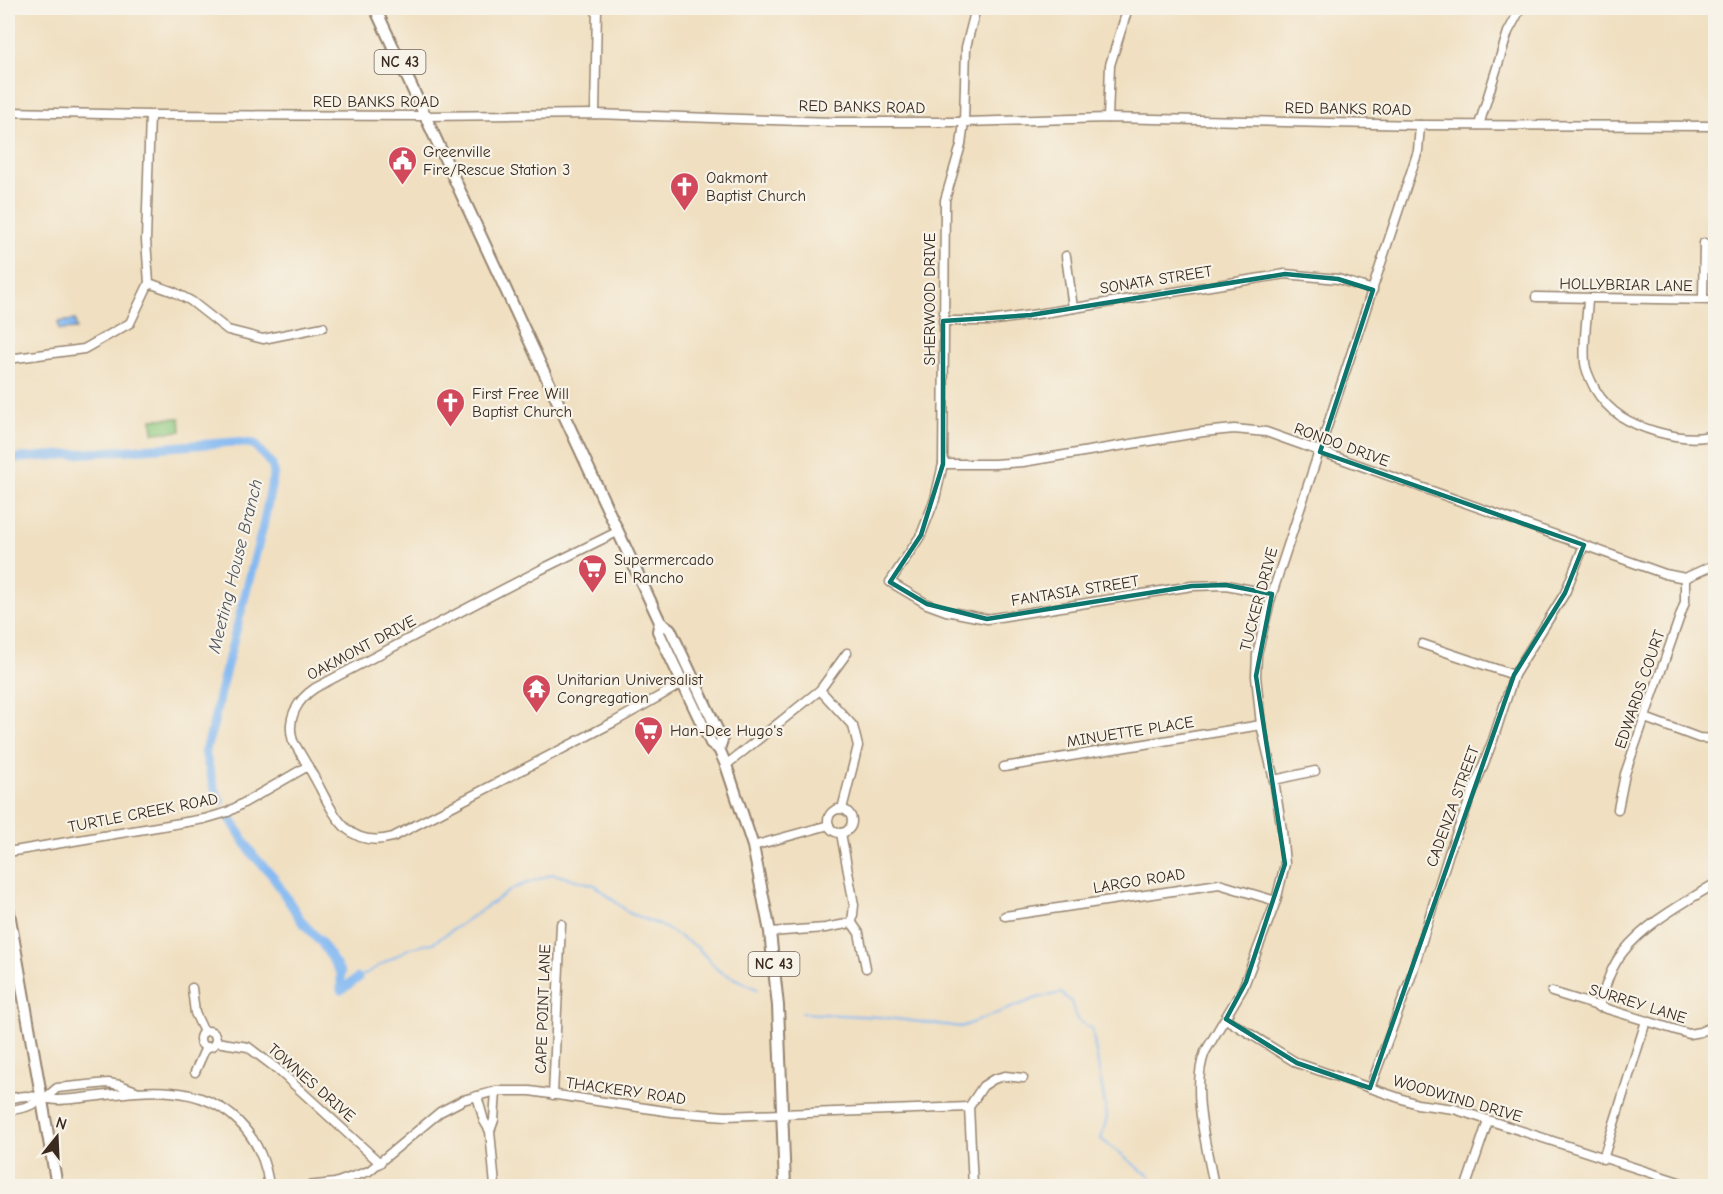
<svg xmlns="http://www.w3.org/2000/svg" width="1723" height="1194" viewBox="0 0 1723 1194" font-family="'Comic Neue',sans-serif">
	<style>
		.green { fill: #8dca7f; stroke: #647a4e; stroke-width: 1.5 }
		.water { fill: #84b9f2; stroke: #607288; stroke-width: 1.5 }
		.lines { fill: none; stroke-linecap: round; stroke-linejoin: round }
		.stream { stroke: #84b9f2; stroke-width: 2 }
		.canal { stroke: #84b9f2; stroke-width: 9 }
		.minor-casing { stroke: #96846f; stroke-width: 11 }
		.major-casing { stroke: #96846f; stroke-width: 14 }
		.minor { stroke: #fff; stroke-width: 8 }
		.major { stroke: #fff; stroke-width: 10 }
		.marked { fill: none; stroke: #0f766e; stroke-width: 4.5; stroke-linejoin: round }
		.labels { text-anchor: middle; stroke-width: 4.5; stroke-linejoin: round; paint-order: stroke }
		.shield { fill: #f7f3e8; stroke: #73665b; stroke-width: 1.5 }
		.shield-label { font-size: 15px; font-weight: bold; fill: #3b2a1e }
		.street-label { font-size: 16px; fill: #3b2a1e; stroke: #f7f3e8 }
		.poi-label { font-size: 16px; fill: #3b2a1e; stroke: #f7f3e8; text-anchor: start }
		.water-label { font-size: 18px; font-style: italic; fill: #51555e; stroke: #f7f3e8 }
	</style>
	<rect width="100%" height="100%" fill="#f7f3e8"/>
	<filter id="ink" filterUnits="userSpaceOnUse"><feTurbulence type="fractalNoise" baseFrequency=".0167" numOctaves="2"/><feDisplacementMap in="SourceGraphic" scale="12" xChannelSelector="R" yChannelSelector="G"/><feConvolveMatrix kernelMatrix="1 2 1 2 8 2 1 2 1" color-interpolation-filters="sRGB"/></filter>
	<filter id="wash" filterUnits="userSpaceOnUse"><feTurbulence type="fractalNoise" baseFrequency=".008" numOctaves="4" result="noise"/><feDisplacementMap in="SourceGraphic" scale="24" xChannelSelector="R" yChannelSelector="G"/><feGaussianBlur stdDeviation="1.35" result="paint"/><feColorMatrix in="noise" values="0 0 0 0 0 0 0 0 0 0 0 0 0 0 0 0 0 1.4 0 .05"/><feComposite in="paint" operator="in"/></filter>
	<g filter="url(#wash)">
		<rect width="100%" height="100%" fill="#f0dfc0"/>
		<!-- green -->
		<path class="green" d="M180,418L181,431L153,433L152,419Z"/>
		<!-- water -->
		<path class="water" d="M75,320L76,329L59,330L58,322Z"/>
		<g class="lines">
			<!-- stream -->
			<g class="stream">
				<path d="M358,978L410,948L433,943L514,888L553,874L595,885L629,913L660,925L697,947L719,971L757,989"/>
				<path d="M802,1013L880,1017L961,1027L1037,998L1061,993L1071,1002L1077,1020L1092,1029L1107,1117L1101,1139L1141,1170L1150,1175L1149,1186"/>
			</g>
			<!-- canal -->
			<g class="canal">
				<path d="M8,459L235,442L254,444L272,465L274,472L263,526L220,692L213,726L205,752L213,784L220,801"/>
				<path d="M228,815L253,855L272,875L302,922L321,942L341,973V990L358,978"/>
			</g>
		</g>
	</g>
	<g filter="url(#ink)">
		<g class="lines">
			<defs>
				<g id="minor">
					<path d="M976,8L966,47L964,122L961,145L945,200L943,464L935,499L921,535L890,582L927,604L946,611L987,619L1192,586L1226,585L1272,594"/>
					<path d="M8,112L150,115L425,116L595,114L833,122H964L1108,118L1420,125L1716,126"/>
					<path d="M595,114L597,8"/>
					<path d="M1108,118L1110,65L1128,8"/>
					<path d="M1479,125L1508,32L1521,8"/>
					<path d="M1066,256L1073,308"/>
					<path d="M149,283L174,292L191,301L228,330L263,339L323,327"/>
					<path d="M1536,297L1716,300"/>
					<path d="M1588,299C1587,319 1583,342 1585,363C1586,372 1591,381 1595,389C1609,413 1630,424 1657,432C1675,437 1698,441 1716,434"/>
					<path d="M1703,299L1704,243"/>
					<path d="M943,321H989L1031,315L1285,274L1338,279L1373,290"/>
					<path d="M8,359L84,349L130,323L149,283L146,240L150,115"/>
					<path d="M943,464H994L1023,462L1203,432L1234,429L1266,432L1665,574L1685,578L1716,564"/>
					<path d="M617,532L540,570L315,688C297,700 286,719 293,741C302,756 311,771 319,786C336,819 350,849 393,837L614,722L683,683"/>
					<path d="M1422,644L1514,675"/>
					<path d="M820,690L853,726L858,746L842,809"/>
					<path d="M1645,718L1699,738L1716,739"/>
					<path d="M726,765L820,690L847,653"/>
					<path d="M1004,767L1261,725"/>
					<path d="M1274,780L1315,771"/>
					<path d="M1618,809L1625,774L1685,602V578"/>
					<circle cx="840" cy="821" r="12"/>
					<path d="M841,833L854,905L852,923"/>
					<path d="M753,846L829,825"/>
					<path d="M8,852L204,819L228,812L308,766"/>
					<path d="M1005,916L1219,884L1276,901"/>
					<path d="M852,923L859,933L866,968"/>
					<path d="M770,932L825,928L852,923"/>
					<path d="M192,988L195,1013L204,1032"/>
					<path d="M1552,992L1689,1034L1700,1032L1716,1025"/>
					<path d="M1599,1007C1605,988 1610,968 1623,952C1646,923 1684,903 1716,883"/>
					<path d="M1226,1019L1297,1063L1417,1104L1454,1109L1691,1186"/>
					<circle cx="208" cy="1039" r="8"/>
					<path d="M216,1042L248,1047L277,1069L380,1163"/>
					<path d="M195,1072L206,1047"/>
					<path d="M1370,1088L1410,980L1449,853L1493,740L1514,675L1565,593L1584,545"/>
					<path d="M553,1095L561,924"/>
					<path d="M477,1096L484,1121L490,1131"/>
					<path d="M8,1099C13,1098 20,1096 26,1096C36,1096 47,1100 58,1100C118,1097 190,1073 238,1121C257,1140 266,1161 269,1186"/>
					<path d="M8,1111L26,1107L43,1100L57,1088L108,1083L120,1085L136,1091"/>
					<path d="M1603,1159L1646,1021"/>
					<path d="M307,1186L335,1183L369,1171L440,1112L463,1100L496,1091H530L672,1112L726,1116L969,1107"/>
					<path d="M495,1186L490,1131L494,1120L496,1091"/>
					<path d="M973,1186L969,1107L983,1086L994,1079L1005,1076L1023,1078"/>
					<path d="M1214,1186C1207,1147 1190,1089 1205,1052L1243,988L1276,901L1285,864L1282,830L1274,780L1261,725L1256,676L1257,654L1272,594L1418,151L1420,125"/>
					<path d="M1466,1186L1488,1121"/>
				</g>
				<g id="major">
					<path d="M375,8L660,622L670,629L722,740L719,749"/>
					<path d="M660,622L658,631L711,743L719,749L726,765L753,846L770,932L778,1006L785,1186"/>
					<path d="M8,907L57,1186"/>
				</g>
			</defs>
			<!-- minor casing -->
			<use href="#minor" class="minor-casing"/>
			<!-- major casing -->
			<use href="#major" class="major-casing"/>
			<!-- minor -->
			<use href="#minor" class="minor"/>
			<!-- major -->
			<use href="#major" class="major"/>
		</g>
	</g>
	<!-- marked area -->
	<path class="marked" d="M1285,274L1338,279L1373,290L1320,452L1584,545L1565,593L1514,675L1370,1088L1297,1063L1226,1019L1246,982L1285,864L1256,676L1272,594L1226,585L1192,586L987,619L927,604L890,582L921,535L943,464V321L1031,315Z"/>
	<!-- icons -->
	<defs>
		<symbol id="civic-pin" viewBox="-11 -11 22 30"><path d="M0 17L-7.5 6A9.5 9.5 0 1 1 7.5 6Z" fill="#d1495b" stroke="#f7f3e8"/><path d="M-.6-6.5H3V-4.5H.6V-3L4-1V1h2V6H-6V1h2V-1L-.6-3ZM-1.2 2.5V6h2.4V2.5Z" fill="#fff"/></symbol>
		<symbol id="church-pin" viewBox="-11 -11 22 30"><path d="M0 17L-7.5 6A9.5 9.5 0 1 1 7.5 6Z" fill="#d1495b" stroke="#f7f3e8"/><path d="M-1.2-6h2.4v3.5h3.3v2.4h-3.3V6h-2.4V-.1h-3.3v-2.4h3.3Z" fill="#fff"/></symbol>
		<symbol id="supermarket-pin" viewBox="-11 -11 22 30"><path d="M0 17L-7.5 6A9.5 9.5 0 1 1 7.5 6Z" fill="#d1495b" stroke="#f7f3e8"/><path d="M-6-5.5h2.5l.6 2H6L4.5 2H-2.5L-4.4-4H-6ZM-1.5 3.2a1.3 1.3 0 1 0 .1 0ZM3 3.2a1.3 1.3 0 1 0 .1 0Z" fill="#fff"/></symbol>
		<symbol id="temple-pin" viewBox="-11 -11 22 30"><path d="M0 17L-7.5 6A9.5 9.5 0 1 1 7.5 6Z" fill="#d1495b" stroke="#f7f3e8"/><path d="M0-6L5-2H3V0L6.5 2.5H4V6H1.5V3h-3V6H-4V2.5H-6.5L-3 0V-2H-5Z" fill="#fff"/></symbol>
	</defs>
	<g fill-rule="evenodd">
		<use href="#civic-pin" x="386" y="144" width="33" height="45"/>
		<use href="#church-pin" x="668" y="170" width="33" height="45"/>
		<use href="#church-pin" x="434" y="386" width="33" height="45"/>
		<use href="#supermarket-pin" x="576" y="552" width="33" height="45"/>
		<use href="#temple-pin" x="520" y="672" width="33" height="45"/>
		<use href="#supermarket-pin" x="632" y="714" width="33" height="45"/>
	</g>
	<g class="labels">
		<!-- shield labels -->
		<g class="shield">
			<rect x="374.5" y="50" width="51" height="24" rx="4.5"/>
			<rect x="748.5" y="952" width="51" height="24" rx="4.5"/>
		</g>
		<g class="shield-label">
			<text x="400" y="67">NC 43</text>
			<text x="774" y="969">NC 43</text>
		</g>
		<!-- street labels -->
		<g class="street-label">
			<text x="376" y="107">RED BANKS ROAD</text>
			<text transform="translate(862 106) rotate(1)" y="6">RED BANKS ROAD</text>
			<text transform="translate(1348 108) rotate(1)" y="6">RED BANKS ROAD</text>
			<text transform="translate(1156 279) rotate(-9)" y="6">SONATA STREET</text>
			<text transform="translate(1626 284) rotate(1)" y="6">HOLLYBRIAR LANE</text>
			<text transform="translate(929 299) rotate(-90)" y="6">SHERWOOD DRIVE</text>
			<text transform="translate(1342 444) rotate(20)" y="6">RONDO DRIVE</text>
			<text transform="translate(1075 590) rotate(-9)" y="6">FANTASIA STREET</text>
			<text transform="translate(1258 599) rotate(-75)" y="6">TUCKER DRIVE</text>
			<text transform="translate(361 647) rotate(-28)" y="6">OAKMONT DRIVE</text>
			<text transform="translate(1639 689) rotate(-71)" y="6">EDWARDS COURT</text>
			<text transform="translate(1130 731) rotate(-9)" y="6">MINUETTE PLACE</text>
			<text transform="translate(1452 806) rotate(-70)" y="6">CADENZA STREET</text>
			<text transform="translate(143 812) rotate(-11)" y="6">TURTLE CREEK ROAD</text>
			<text transform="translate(1139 880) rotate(-9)" y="6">LARGO ROAD</text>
			<text transform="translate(1638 1003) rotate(17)" y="6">SURREY LANE</text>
			<text transform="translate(542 1009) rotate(-88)" y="6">CAPE POINT LANE</text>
			<text transform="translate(312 1082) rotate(41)" y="6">TOWNES DRIVE</text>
			<text transform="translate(626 1090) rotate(8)" y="6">THACKERY ROAD</text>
			<text transform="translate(1458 1098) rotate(16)" y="6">WOODWIND DRIVE</text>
		</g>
		<!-- poi labels -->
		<g class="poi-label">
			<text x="423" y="157">Greenville<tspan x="423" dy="18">Fire/Rescue Station 3</tspan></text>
			<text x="706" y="183">Oakmont<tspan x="706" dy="18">Baptist Church</tspan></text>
			<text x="472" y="399">First Free Will<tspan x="472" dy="18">Baptist Church</tspan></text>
			<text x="614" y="565">Supermercado<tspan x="614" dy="18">El Rancho</tspan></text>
			<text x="557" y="685">Unitarian Universalist<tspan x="557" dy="18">Congregation</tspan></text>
			<text x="670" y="736">Han-Dee Hugo's</text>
		</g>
		<!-- water labels -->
		<g class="water-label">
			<text transform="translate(235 566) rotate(-76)" y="6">Meeting House Branch</text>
		</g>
	</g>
	<!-- margin -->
	<rect width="1723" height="1194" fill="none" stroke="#f7f3e8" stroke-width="30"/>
	<!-- north arrow -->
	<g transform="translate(57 1137) rotate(18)" stroke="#f7f3e8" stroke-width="4.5" paint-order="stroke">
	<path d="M0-4.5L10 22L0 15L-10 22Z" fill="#3b2a1e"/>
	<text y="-9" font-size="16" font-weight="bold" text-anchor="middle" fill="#3b2a1e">N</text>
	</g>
</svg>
